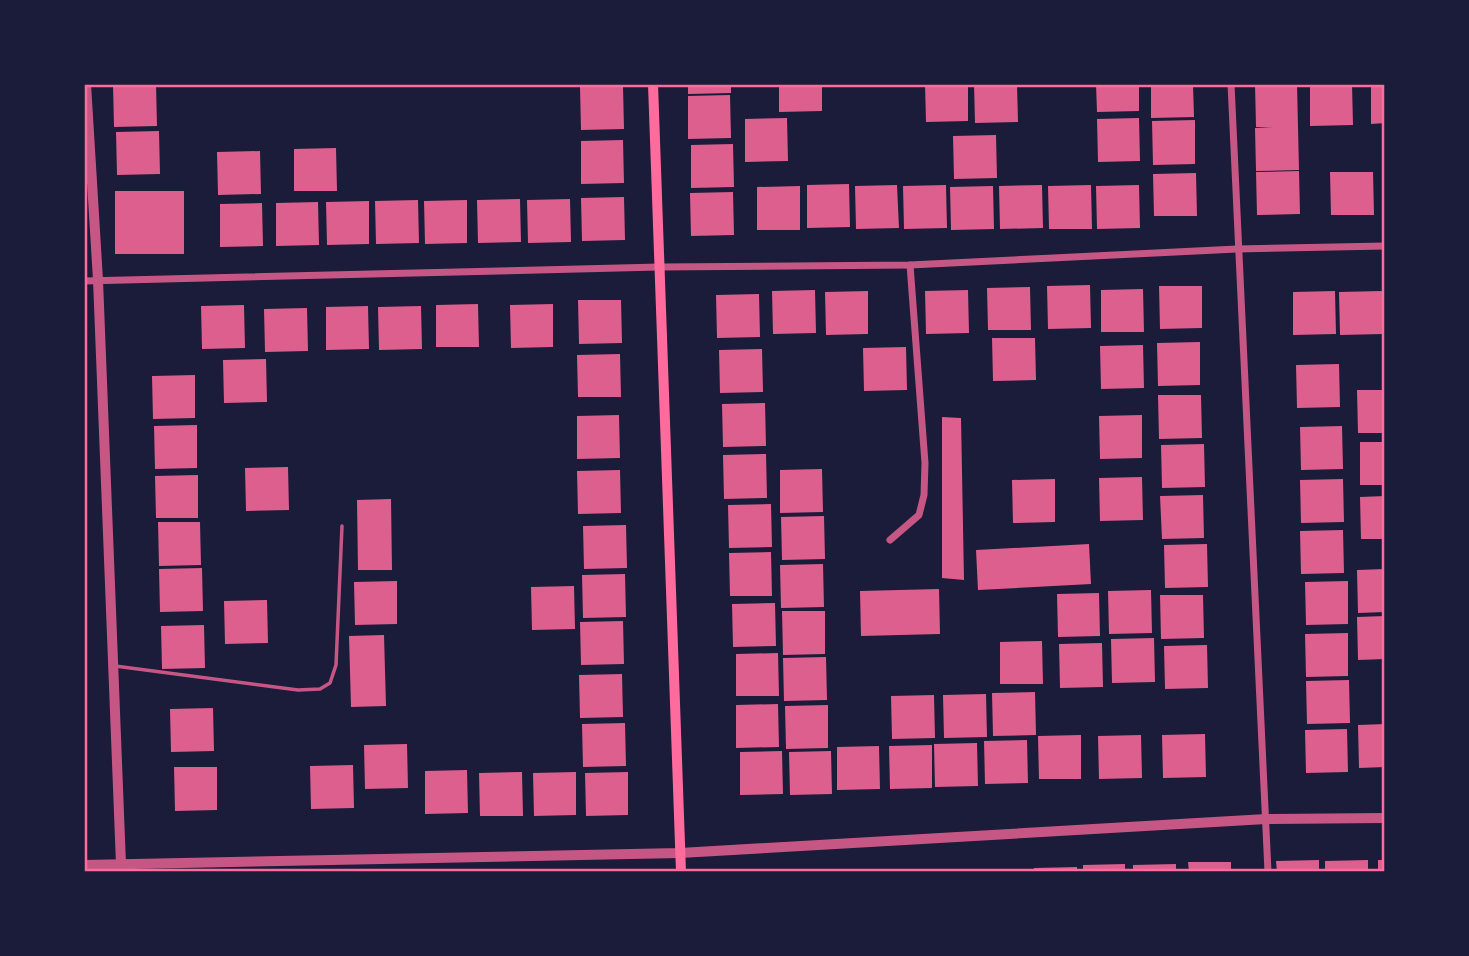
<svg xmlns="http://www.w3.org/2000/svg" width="1469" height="956" viewBox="0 0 1469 956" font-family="Overpass,sans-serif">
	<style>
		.building { fill: #dd5f8e }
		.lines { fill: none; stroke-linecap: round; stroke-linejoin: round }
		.service { stroke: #c65784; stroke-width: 3.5 }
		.minor { stroke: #c65784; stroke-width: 7 }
		.tertiary { stroke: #c65784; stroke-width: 10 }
		.secondary { stroke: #ff6b9d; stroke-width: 10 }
		.neatline { fill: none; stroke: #ff6b9d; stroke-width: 2.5 }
	</style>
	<rect width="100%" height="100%" fill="#1b1b3a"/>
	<!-- building -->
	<g class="building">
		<path d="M113,84H156L157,126L114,127Z"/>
		<path d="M688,84H731V93L688,94Z"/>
		<path d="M779,84H822V111L779,112Z"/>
		<path d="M925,84H968V121L926,122Z"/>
		<path d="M974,84H1017L1018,122L975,123Z"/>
		<path d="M1096,84H1139V111L1097,112Z"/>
		<path d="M1151,84H1193L1194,117L1151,118Z"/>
		<path d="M1255,84H1297L1299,170L1256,171L1255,128L1273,127H1256Z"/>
		<path d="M1310,84H1352L1353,125L1310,126Z"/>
		<path d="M1371,84H1385V123L1371,124Z"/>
		<path d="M623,86L624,129L581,130L580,87Z"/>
		<path d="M730,95L731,138L688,139V96Z"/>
		<path d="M787,118L788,161L745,162V119Z"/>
		<path d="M1139,118L1140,161L1098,162L1097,119Z"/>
		<path d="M1195,120V164L1153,165L1152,121Z"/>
		<path d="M159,131L160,174L117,175L116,132Z"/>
		<path d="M996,135L997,178L954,179L953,136Z"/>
		<path d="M623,140L624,183L581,184V141Z"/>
		<path d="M733,144L734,187L691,188V145Z"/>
		<path d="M336,148L337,191H294V149Z"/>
		<path d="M260,151L261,194L218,195L217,152Z"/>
		<path d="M1299,171L1300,214L1257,215L1256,172Z"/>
		<path d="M1330,172H1373L1374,215H1331Z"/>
		<path d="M1196,173L1197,216H1154L1153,174Z"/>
		<path d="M849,184L850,227L807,228V185Z"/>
		<path d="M897,185L899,228L856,229L855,186Z"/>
		<path d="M946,185L947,228L904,229L903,186Z"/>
		<path d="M1042,185L1043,228L1000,229L999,186Z"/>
		<path d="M1091,185L1092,229H1049L1048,186Z"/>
		<path d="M1139,185L1140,228L1097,229L1096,186Z"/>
		<path d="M800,186V230H757V187Z"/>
		<path d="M993,186L994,229L951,230L950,187Z"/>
		<rect x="115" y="191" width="69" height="63"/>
		<path d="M733,192L734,235L691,236L690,193Z"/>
		<path d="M624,197L625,240L582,241L581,198Z"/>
		<path d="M520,199L521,242L478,243L477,200Z"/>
		<path d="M570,199L571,242L528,243L527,200Z"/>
		<path d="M418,200L419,243L376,244L375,201Z"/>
		<path d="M467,200V243L425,244L424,201Z"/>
		<path d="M369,201V244L327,245L326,202Z"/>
		<path d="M318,202L319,245L276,246V203Z"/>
		<path d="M262,203L263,246L220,247V204Z"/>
		<path d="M1090,285L1091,328L1048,329L1047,286Z"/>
		<path d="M1159,286H1202V328L1160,329Z"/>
		<path d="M1030,287L1031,330H988L987,288Z"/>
		<path d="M1143,289L1144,332H1101V290Z"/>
		<path d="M815,290L816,333L773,334L772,291Z"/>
		<path d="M968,290L969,333L926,334L925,291Z"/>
		<path d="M868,291V334L826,335L825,292Z"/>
		<path d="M1335,291L1336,334L1293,335V292Z"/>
		<path d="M1382,291L1383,334L1340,335L1339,292Z"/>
		<path d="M759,294L760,337L717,338L716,295Z"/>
		<path d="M578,300H621L622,343L579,344Z"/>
		<path d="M478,304L479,347H436V305Z"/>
		<path d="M553,304V347L511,348L510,305Z"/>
		<path d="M244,305L245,348L202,349L201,306Z"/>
		<path d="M368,306L369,349L326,350V307Z"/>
		<path d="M421,306L422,349L379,350L378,307Z"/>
		<path d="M307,308L308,351L265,352L264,309Z"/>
		<path d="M992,338H1035L1036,380L993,381Z"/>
		<path d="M1200,342V385L1158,386L1157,343Z"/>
		<path d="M1143,345L1144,388L1101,389L1100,346Z"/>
		<path d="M906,347L907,390L864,391L863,348Z"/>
		<path d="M762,349L763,392L720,393L719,350Z"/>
		<path d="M620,354L621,397H578L577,355Z"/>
		<path d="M266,359L267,402L224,403L223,360Z"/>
		<path d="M1339,364L1340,407L1297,408L1296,365Z"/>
		<path d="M195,375V418L153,419L152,376Z"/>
		<path d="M1357,390H1385V433H1358Z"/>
		<path d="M1158,395H1201L1202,438L1159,439Z"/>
		<path d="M765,403L766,446L723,447L722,404Z"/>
		<path d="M619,415L620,458L577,459V416Z"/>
		<path d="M1142,415V458L1100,459L1099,416Z"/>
		<path d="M942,417L961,418L964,580L942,578Z"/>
		<path d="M197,425V468L155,469L154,426Z"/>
		<path d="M1342,426L1343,469L1301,470L1300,427Z"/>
		<rect x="1360" y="442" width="25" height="43"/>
		<path d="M1204,444L1205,487L1162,488L1161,445Z"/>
		<path d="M766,454L767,498L724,499L723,455Z"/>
		<path d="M288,467L289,510L246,511L245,468Z"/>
		<path d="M822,469L823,512L780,513V470Z"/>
		<path d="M620,470L621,513L578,514L577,471Z"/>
		<path d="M198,475V518H156L155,476Z"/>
		<path d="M1142,477L1143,520L1100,521L1099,478Z"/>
		<path d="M1055,479V522L1013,523L1012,480Z"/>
		<path d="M1343,479L1344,522L1301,523L1300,480Z"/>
		<path d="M1203,495L1204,538L1162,539L1160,496Z"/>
		<path d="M1385,496V539H1361L1360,497Z"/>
		<path d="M391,499L392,570H358L357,500Z"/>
		<path d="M771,504L772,547L729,548L728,505Z"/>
		<path d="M824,516L825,559L782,560L781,517Z"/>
		<path d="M158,522H200L201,565L159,566Z"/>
		<path d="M626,525L627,568L584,569L583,526Z"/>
		<path d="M1343,530L1344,573L1301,574L1300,531Z"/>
		<path d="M1089,544L1091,584L978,590L976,550Z"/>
		<path d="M1207,544L1208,587L1165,588L1164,545Z"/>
		<path d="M771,552L772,596H730L729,553Z"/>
		<path d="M823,564L824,607L781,608L780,565Z"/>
		<path d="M202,568L203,611L160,612L159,569Z"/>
		<path d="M1385,569V612L1358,613L1357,570Z"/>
		<path d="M625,574L626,617L583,618L582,575Z"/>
		<path d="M397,581V624L355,625L354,582Z"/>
		<path d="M1348,581V624L1306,625L1305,582Z"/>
		<path d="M574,586L575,629L532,630L531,587Z"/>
		<path d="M939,589L940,634L861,636L860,591Z"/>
		<path d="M1151,590L1152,633L1109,634L1108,591Z"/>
		<path d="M1099,593L1100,636L1058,637L1057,594Z"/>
		<path d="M1160,595H1203L1204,638L1161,639Z"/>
		<path d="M267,600L268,643L225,644L224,601Z"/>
		<path d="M775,603L776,646L733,647L732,604Z"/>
		<path d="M782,611H825V654L783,655Z"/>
		<path d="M1385,616V659L1358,660L1357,617Z"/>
		<path d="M623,621L624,664L581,665L580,622Z"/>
		<path d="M204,625L205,668L162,669L161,626Z"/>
		<path d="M1348,633V676L1306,677L1305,634Z"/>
		<path d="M384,635L386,706L351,707L349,636Z"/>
		<path d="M1154,638L1155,682L1112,683L1111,639Z"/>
		<path d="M1042,641L1043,684H1000V642Z"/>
		<path d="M1102,643L1103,687L1060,688L1059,644Z"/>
		<path d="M1207,645L1208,688L1165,689L1164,646Z"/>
		<path d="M778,653L779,696H736V654Z"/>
		<path d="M826,657L827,700L784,701L783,658Z"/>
		<path d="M622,674L623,717L580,718L579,675Z"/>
		<path d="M1349,680L1350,723L1307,724L1306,681Z"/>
		<path d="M1035,692L1036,735L993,736L992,693Z"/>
		<path d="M986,694L987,737L944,738L943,695Z"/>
		<path d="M934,695L935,738L892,739L891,696Z"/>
		<path d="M778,704L779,747L736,748V705Z"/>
		<path d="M828,705V748L786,749L785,706Z"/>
		<path d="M213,708L214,751L171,752L170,709Z"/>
		<path d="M625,723L626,766L583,767L582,724Z"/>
		<path d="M1385,724V767L1359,768L1358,725Z"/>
		<path d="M1347,729L1348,772L1306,773L1305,730Z"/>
		<path d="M1205,734L1206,777L1163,778L1162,735Z"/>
		<path d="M1081,735V779H1039L1038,736Z"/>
		<path d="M1141,735L1142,778L1099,779L1098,736Z"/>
		<path d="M1027,740L1028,783L985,784L984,741Z"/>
		<path d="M977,743L978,786L935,787L934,744Z"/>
		<path d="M407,744L408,788L365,789L364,745Z"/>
		<path d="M932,745V788L890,789L889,746Z"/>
		<path d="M879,746L880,789L837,790V747Z"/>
		<path d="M782,751L783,794L740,795V752Z"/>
		<path d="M831,751L832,794L790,795L789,752Z"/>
		<path d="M353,765L354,808L311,809L310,766Z"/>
		<path d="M174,767H217V810L175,811Z"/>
		<path d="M467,770L468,813L425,814V771Z"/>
		<path d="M522,772L523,816H480L479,773Z"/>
		<path d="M576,772V815L534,816L533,773Z"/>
		<path d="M628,772V815L586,816L585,773Z"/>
		<path d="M1319,860V872H1277L1276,861Z"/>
		<path d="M1368,860V872H1325V861Z"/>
		<rect x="1378" y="860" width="7" height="12"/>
		<path d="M1188,862H1231V872H1189Z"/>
		<path d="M1125,864V872H1083V865Z"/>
		<path d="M1176,864V872H1133V865Z"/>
		<path d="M1077,867V872H1034V868Z"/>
		<rect x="986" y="869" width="43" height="3"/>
	</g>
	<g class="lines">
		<!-- service -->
		<path class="service" d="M115,666L298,690L320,689L330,683L336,665L342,526"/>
		<!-- minor -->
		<g class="minor">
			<path d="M1231,84L1268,872"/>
			<path d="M84,281L659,267L910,265L1237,249L1385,246"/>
			<path d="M890,540L919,515L924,495L925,463L910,265"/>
		</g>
		<!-- tertiary -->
		<g class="tertiary">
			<path d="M86,84L98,280L121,864"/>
			<path d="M84,865L680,853L1266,819L1385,818"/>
		</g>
		<!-- secondary -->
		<path class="secondary" d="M653,84L681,872"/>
	</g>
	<!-- border -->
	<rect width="1469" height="956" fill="none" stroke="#1b1b3a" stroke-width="172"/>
	<rect x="86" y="86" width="1297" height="784" class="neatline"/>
</svg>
